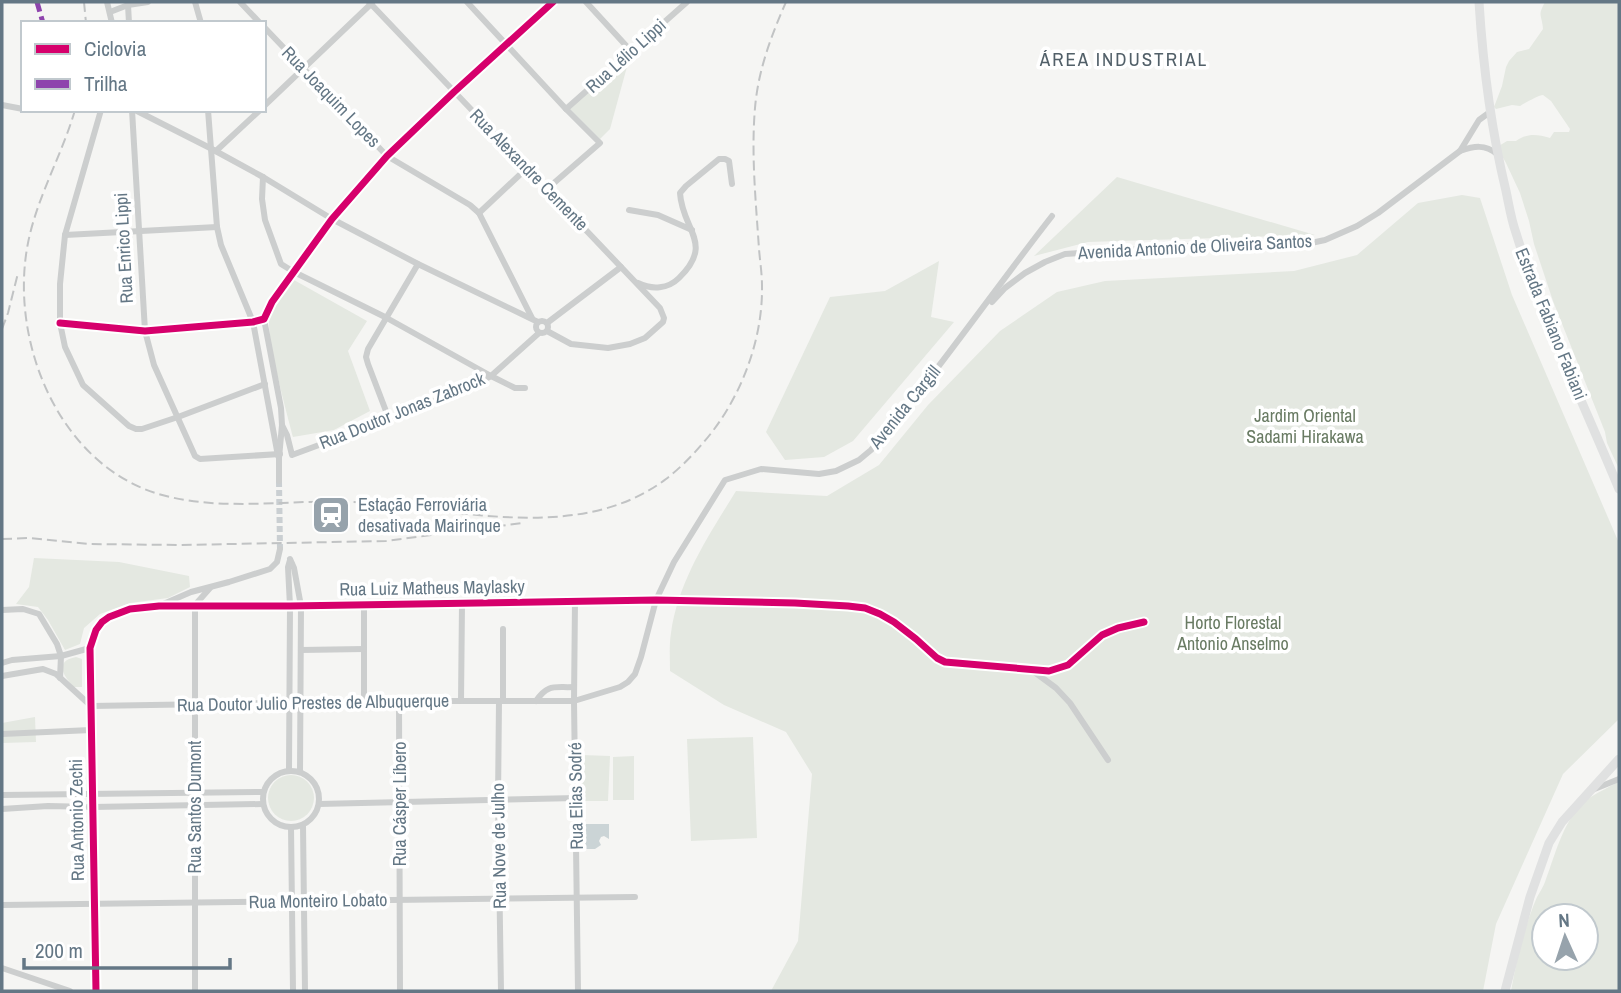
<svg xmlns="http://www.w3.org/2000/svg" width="1621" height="993" viewBox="0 0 1621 993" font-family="'Archivo Narrow',sans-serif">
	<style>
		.green { fill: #e4e8e1; fill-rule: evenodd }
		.water { fill: #cbd4d6 }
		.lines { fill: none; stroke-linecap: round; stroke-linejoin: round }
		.street-tunnel { stroke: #cacfd2; stroke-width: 6; stroke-dasharray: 6 3; stroke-linecap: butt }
		.street { stroke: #cccece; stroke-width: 6 }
		.secondary { stroke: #e0e1e1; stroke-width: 9 }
		.rail { stroke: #c1c3c4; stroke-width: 2; stroke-dasharray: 10 5; stroke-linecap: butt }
		.quiet { stroke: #8e44ad; stroke-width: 5; stroke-dasharray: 10 5; stroke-linecap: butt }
		.cycleway-casing { stroke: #fff; stroke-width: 11 }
		.cycleway { stroke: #d6006c; stroke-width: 7 }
		.labels { text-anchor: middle; stroke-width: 7; stroke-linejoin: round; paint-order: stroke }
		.street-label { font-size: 18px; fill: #647785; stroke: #fff }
		.park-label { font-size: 18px; fill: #697b63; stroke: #fff }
		.poi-label { font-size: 18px; fill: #647785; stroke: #fff; text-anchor: start }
		.neighbourhood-label { font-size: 19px; letter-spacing: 2px; fill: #526069; stroke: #fff }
	</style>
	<rect width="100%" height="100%" fill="#f5f5f3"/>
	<!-- green -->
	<g class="green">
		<path d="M1545,2H1619V469L1607,443L1605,432L1553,301L1534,244L1529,221L1520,193L1506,163L1497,147L1507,141H1516C1527,133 1537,134 1550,138L1554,132H1569L1570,129L1551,101L1543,95C1539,95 1523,104 1520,106L1512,105L1496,109L1494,107L1502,86L1506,67L1509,61L1517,52L1529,49L1543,29C1542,14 1537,17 1545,2Z"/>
		<path d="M626,60L628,63L610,129L600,139L569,108Z"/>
		<path d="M1117,177L1315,235L1088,242L1034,256Z"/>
		<path d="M1462,195L1480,198L1512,295L1619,543V719L1563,774L1496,924L1483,991H771L798,941L812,774L786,732L724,705L670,671C670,659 669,645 671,633C678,581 709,535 736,491L827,496L879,465L928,405L1000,331L1057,292L1105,281L1294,271L1357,255L1418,203Z"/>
		<path d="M939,261L931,317L954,322L853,441L824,457L785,460L766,432L830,297L885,291Z"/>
		<path d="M294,280L367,321L348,351L370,411L334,430L293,437C288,416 264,332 270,317C275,304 286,292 294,280Z"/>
		<path d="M34,558L119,562L189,576L190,587L168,598L130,603L100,614L84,628L80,644L65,650L48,620L38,607L16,604L29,587Z"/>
		<path d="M76,657L82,659V687H74C63,676 54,661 76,657Z"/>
		<path d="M35,717L36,742L2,743V723Z"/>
		<path d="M753,737L757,838L691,841L687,739Z"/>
		<path d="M582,755L610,756L608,801H580Z"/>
		<path d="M634,756V800H613V757Z"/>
		<circle cx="291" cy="798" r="23"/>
		<path d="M1619,781V991H1511C1517,959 1524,927 1537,897C1540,892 1543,887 1545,882C1554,858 1563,822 1582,804C1592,794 1607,789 1619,781ZM1544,916H1586V958H1544Z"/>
	</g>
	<!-- water -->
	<path class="water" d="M585,824H609V839L604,836L601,837L599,841L601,845L595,849H584Z"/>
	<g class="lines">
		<!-- street-tunnel -->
		<path class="street-tunnel" d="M279,481L280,549"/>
		<!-- street -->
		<g class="street">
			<path d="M107,2L112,23"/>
			<path d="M195,2L201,23"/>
			<path d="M240,2L260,23"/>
			<path d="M369,2L660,308L664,318L663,322L645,338L630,344L608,348L571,344L547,331"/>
			<path d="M467,2L566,109L600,143L547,189"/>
			<path d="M586,2L631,51"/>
			<path d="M128,5L129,23"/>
			<path d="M110,12L128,5L148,2"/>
			<path d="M264,27L387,156L470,205L479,213L532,318"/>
			<path d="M2,105L23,109"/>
			<path d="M264,106L372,3"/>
			<path d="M566,109L687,2"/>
			<path d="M101,110L65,235L60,284V323L65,347L83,385L129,426L136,429H142L178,417L265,384"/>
			<path d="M132,110L145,331L154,365L195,456L200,459L280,454"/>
			<path d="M135,110L210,148L263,177L332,219L418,264L538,322"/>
			<path d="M208,110L217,227L221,245L253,322L278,456"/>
			<path d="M216,151L260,110"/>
			<path d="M1460,151C1474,146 1485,144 1497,154"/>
			<path d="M263,177L262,199L265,220L281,264L294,272L385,317L491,376L515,388H525"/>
			<path d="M629,210L658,215L692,230"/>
			<path d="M479,213L527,168"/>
			<path d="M65,235L217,227"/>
			<path d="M638,283C652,290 668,289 679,278C715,243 682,230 680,193L686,186L719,159H725L729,161L732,184"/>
			<path d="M992,302L1005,288L1025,273L1045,262L1065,254L1187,246H1297L1325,240L1357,226L1378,213L1460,151L1479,120L1490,112"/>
			<path d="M264,319L281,408L282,425L279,458V481"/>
			<circle cx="542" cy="327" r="6"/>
			<path d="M60,323L145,331L253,322L264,319L272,302L332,219L387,156L454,92L553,2"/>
			<path d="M547,323L621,267"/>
			<path d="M389,419L368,364L366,357L368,349L418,264"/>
			<path d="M282,425L287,435L292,455L389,419L470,387L491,376L539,333"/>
			<path d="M290,559L294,568L301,606L300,772"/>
			<path d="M575,601L574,701L578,991"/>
			<path d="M161,605L191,592L229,582L270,569L277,562L280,549"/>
			<path d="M364,605V703"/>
			<path d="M2,610L23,609L39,614L57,644L61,656L60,678"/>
			<path d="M301,650L364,649"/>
			<path d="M2,663L12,660L61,656L90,648"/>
			<path d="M1033,671L1056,688L1070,703L1108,760"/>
			<path d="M2,676L43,669L56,674L91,706L399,701H574L620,687L628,682L635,674L641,657L656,600L674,562L725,480L761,469L819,474L836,471L859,460L871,450C935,376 991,294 1052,216"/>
			<path d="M399,701L400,991"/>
			<path d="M461,701L462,604"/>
			<path d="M499,701L498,800L501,991"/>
			<path d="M503,701V629"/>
			<path d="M536,701C548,683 555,688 574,687"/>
			<path d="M2,734L91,730"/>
			<circle cx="291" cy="799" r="28"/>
			<path d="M289,771L290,606L288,567L290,560"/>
			<path d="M1592,790L1619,779"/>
			<path d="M2,795L263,792"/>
			<path d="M319,804L577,798"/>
			<path d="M2,809L48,806L93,807L263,804"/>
			<path d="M303,825L305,991"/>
			<path d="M291,827L293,991"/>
			<path d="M2,905L635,897"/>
			<path d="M2,968L70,991"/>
			<path d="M96,991L90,648L96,630L102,622L109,617L130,609L159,606H290L656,600L795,603L848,606L865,608L880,614L894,622L916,639L937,658L945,662L1049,671L1068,665L1102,635L1118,628L1144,622"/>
			<path d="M195,991V605L210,588"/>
		</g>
		<!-- secondary -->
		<g class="secondary">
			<path d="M1479,2C1483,66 1491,129 1506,191C1509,205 1511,219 1516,233C1543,321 1584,404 1619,489"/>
			<path d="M1505,991L1530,897L1549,843L1562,822L1619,759"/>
		</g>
		<!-- rail -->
		<g class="rail">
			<path d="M84,2L86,23"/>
			<path d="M75,110C62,155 37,197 28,243C8,344 62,473 170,497C233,512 305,497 370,503C464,511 583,542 666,479C679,469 692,456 703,443C739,402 763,342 762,286C762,274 760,261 759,249C756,203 751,155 755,108C758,71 771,36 786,2"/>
			<path d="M2,329L8,313L18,273"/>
			<path d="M2,539L30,538L89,544L180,545L386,541L522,523"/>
		</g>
		<!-- quiet -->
		<path class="quiet" d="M37,2L43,23"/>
		<defs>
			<g id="cycleway">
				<path d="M60,323L145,331L253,322L264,319L272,302L332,219L387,156L454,92L553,2"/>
				<path d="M96,991L90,648L96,630L102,622L109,617L130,609L159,606H290L656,600L795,603L848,606L865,608L880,614L894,622L916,639L937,658L945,662L1049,671L1068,665L1102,635L1118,628L1144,622"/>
			</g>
		</defs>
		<!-- cycleway casing -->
		<use href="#cycleway" class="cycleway-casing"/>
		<!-- cycleway -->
		<use href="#cycleway" class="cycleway"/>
	</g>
	<!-- icons -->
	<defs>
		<symbol id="station-square" viewBox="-11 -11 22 22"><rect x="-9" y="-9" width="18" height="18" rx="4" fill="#97a3ac" stroke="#fff"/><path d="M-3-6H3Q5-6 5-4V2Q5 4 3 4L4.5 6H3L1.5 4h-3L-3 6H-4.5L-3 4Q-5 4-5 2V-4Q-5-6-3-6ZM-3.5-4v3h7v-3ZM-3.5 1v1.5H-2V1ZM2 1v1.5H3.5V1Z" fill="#fff"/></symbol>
	</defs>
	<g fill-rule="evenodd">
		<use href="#station-square" x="309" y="493" width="44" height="44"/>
	</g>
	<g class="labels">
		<!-- street labels -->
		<g class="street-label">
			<text transform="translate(626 56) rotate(-42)" y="6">Rua Lélio Lippi</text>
			<text transform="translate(331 97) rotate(46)" y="6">Rua Joaquim Lopes</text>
			<text transform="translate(529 170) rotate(46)" y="6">Rua Alexandre Cemente</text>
			<text transform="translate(1195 247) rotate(-3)" y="6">Avenida Antonio de Oliveira Santos</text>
			<text transform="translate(124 248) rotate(-93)" y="6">Rua Enrico Lippi</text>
			<text transform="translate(1551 324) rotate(68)" y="6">Estrada Fabiano Fabiani</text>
			<text transform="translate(905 407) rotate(-51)" y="6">Avenida Cargill</text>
			<text transform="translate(402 411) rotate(-22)" y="6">Rua Doutor Jonas Zabrock</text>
			<text transform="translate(432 588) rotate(-1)" y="6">Rua Luiz Matheus Maylasky</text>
			<text transform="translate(313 703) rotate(-1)" y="6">Rua Doutor Julio Prestes de Albuquerque</text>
			<text transform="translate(576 796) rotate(-91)" y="6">Rua Elias Sodré</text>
			<text transform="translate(400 804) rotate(-90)" y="6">Rua Cásper Líbero</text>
			<text transform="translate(195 807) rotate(-90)" y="6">Rua Santos Dumont</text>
			<text transform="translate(77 820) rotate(-91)" y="6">Rua Antonio Zechi</text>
			<text transform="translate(499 846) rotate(-91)" y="6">Rua Nove de Julho</text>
			<text transform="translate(318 901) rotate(-1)" y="6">Rua Monteiro Lobato</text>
		</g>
		<!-- park labels -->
		<g class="park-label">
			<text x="1305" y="422">Jardim Oriental<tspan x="1305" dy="21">Sadami Hirakawa</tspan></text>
			<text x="1233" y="629">Horto Florestal<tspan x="1233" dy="21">Antonio Anselmo</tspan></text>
		</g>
		<!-- poi labels -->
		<g class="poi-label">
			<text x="358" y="511">Estação Ferroviária<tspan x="358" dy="21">desativada Mairinque</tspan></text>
		</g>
		<!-- neighbourhood labels -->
		<g class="neighbourhood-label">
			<text x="1124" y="66">ÁREA INDUSTRIAL</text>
		</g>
	</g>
	<!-- border -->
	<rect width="1621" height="993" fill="none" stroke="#647785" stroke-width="7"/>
	<!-- legend -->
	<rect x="21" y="21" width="245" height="91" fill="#ffffff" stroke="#c1c9ce" stroke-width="2"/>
	<rect x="35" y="44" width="35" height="10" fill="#d6006c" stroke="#c1c9ce" stroke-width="2"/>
	<text x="84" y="56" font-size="21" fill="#647785">Ciclovia</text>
	<rect x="35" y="79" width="35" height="10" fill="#8e44ad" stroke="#c1c9ce" stroke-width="2"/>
	<text x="84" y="91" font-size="21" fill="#647785">Trilha</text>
	<!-- north arrow -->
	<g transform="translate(1565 937) rotate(357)"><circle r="33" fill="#ffffff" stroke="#c1c9ce" stroke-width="2"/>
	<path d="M0-5L12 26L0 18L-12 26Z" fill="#97a3ac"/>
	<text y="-10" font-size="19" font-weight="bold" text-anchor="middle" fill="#647785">N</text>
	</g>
	<!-- scale -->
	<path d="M24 958v10h206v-10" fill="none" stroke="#647785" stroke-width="3.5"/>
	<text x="35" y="958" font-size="21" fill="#647785" stroke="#ffffff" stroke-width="5" paint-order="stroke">200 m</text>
</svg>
